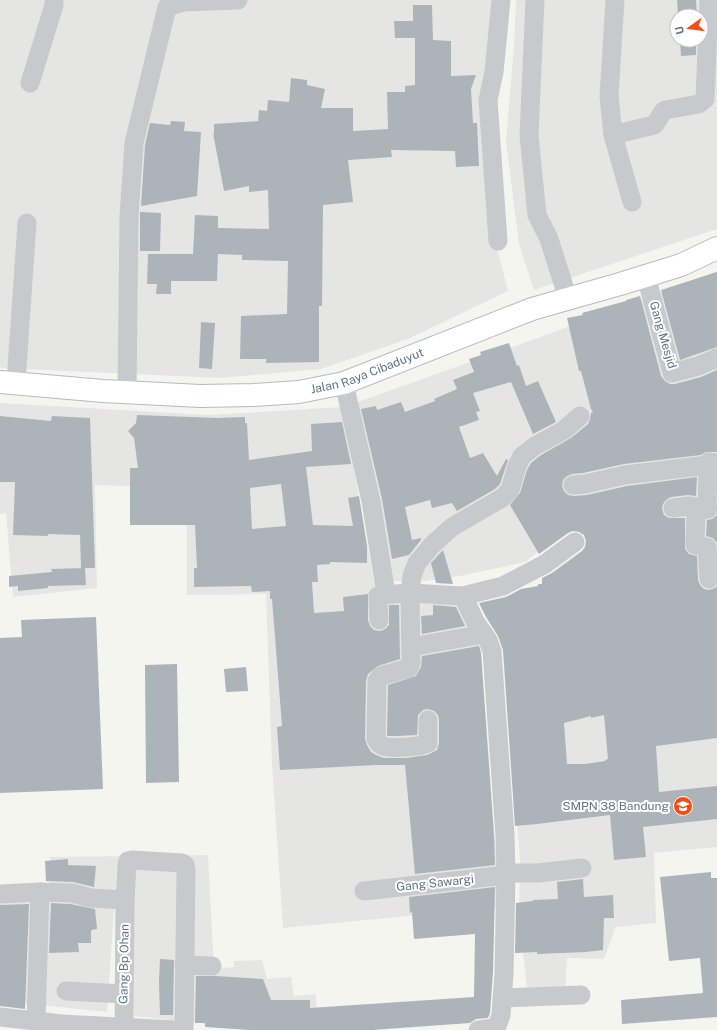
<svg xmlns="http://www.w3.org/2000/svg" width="717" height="1030" viewBox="0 0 717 1030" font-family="'Public Sans',sans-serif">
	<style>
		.built { fill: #e5e6e4; fill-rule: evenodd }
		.building { fill: #acb4b9; fill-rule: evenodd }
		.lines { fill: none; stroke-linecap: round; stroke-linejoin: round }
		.secondary-casing { stroke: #b6bbc0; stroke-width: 24 }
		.street { stroke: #c7cacd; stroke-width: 19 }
		.secondary { stroke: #fff; stroke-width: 22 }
		.labels { text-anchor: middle; stroke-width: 4; stroke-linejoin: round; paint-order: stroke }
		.street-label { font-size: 12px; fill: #617484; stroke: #fff }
		.poi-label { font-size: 12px; fill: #617484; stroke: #fff; text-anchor: end }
	</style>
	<rect width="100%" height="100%" fill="#f5f5f0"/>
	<!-- built -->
	<g class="built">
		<path d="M0,0H495L494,30L481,95L498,252L508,291L408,339L321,369L220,378L0,368Z"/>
		<path d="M516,0H717V229L534,290L519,244L506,142L514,45ZM677,16H701V40H677Z"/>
		<path d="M717,271V847L654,853L656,923L616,927L604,959L567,958L565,993L527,987L519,919L520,862L502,637L487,602L542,586L628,515L610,496L525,562L461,576L425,581H391L352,404L546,335Z"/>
		<path d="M0,403L209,415L343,407L377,599H458L480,642L498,878L503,907L283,928L272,765L266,594L187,595V488L95,485L97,588L13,597L6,513L0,514Z"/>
		<path d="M208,855L214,969L234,967V961L262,960L267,979L291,977L294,996L316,994L317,1030H264L134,1016V869L117,867L107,1012L0,1001V890L50,887V857Z"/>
	</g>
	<!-- building -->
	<g class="building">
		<path d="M677,0H696L697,16H678Z"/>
		<path d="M413,5H432L433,40L451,41V76L476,75L471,89L473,123H477L479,166L456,167L455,151L391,150L392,157L348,160L353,202L323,205L322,306H319V362L266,363V359H240L241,316L287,314L288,261L242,260V255L218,254L217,281H171V294H156L157,284H147L148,254H193L195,215L218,216V228L269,229L268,190L249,192V186L224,191L213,133L214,134V124L258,121L259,110L267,111L268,100L289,102L291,78L307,80V85L325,89L321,108H353V131L388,129L387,92H405V86L415,85V38H395L394,21H413Z"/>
		<path d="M680,40H696V55L681,56Z"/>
		<path d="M171,121L185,122L184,131L201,132L197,196L141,206L145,145L150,123L170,125Z"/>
		<path d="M140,212L161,213L160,251H140Z"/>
		<path d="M717,272V347L680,360L661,290Z"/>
		<path d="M640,296L661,376L665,381L670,384H675L701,377L717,370V452H706L701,455L624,464L583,473L572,474L567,476L563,480L562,486L564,491L568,495L574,496L587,495L627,486L697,477L696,496L688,495L671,497L666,500L663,504L662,509L664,515L669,518H685V549L689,554L697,556L698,580L700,585L704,589L709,590L715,588L717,586V738L656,746L659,792L717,786V819L643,827L646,857L614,860L610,815L537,824L515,826L503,650L498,636L486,617L479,603L506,597L521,589L538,586V584H542V578L552,573L582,551L585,547L586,541L584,535L579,532L573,531L568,533L539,554L510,505L520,493L527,470L531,463L541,455L571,438L588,424L590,419L591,413L593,412L591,409L581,371H579L567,318L583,315L582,313L626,301V300ZM604,715L608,759L605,760V761L585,764H567L564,723L591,716V718Z"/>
		<path d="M201,322L215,323L212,369L199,368Z"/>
		<path d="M509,343L517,366L519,365L526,386L538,381L556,422L533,434L511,382L473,393L480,411L476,412L479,420L459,427L470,458L483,453L497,476L506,459L508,460L500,484L495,489L457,511L452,503L432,508L430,500L405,507L412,540L421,538V540L409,555L392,559L382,499L361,409L376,406L377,410L401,402L405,412L435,401L434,399L457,389L453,380L474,372L469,359L481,355L480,352Z"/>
		<path d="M137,415L218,418L245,417V423H247L249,460L312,451L311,424L342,422L351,464L306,467L313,525L353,526L348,498L359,496L367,546V563L330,562V564L317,565L318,582H312L314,613L344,611L343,597L368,594V620L370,626L374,630L380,631L385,629L389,625V605H399L400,659L378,666L368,674L366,681L365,739L367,745L371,752L376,755L384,758H406L427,755L437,750L439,743V720L438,715L434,711L428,709L423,710L418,715L417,735L398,736H387L388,685L416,676L421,667L422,656L479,646L481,653L494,836L495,865L415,874L405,765H376L280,770L277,727L282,726L272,599H270V591L252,592L251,586L194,587V568H197L195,525H130V468H138L134,438L128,431L136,423ZM281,484L286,526L252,529L250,488Z"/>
		<path d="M0,416L51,421L52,416L90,418L95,568H81L80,535L48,534V536L13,535L15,482H0Z"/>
		<path d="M717,515V543L713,538L706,536L707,520L712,519Z"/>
		<path d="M443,550L453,584L436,583L431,563Z"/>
		<path d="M85,568L86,585L48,586V588L18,591V586L9,587V576L52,572L51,569Z"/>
		<path d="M433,605L456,607L465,626L422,634L421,616L433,615Z"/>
		<path d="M96,617L103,789L0,793V638L22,637L21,620Z"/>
		<path d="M177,664L179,782L146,783L145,665Z"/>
		<path d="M246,667L248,691L226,692L224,669Z"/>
		<path d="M68,859V865L96,866L94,887L73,882L46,881L45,861Z"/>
		<path d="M711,872V878H717V1017L622,1024L621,1000L703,993L700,958L669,961L660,877Z"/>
		<path d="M583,879L584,897L613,895L614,918H604L603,950L586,952L537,954V952L515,953L516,903L533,901V900L558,899L557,882Z"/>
		<path d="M495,887L493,972L490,1013L488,1018L476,1019L470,1023L372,1030H250L205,1027V1023H195L196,976H216L263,979L271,1000H310V1008L474,997L475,934L414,939L412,912L410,913L409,897Z"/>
		<path d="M51,903L70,904L95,909L97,929L91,930V943H78L79,952L49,953Z"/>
		<path d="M29,904L25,1009L0,1006V905Z"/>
		<path d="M160,959L174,960L173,1015H160L159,982Z"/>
	</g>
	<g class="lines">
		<defs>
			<g id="secondary">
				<path id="s1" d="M0,382L103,391L200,396L253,395L299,392L344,383L532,309L620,284L681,265L717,248"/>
			</g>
		</defs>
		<!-- secondary casing -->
		<use href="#secondary" class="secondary-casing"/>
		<!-- street -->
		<g class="street">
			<path d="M535,0L529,135L537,215L549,239L568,299"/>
			<path d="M615,0L609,96L613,135L632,202"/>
			<path d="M30,83L54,5V0"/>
			<path d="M613,135L654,125C659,120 660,114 665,110L699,104L705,99L709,0"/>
			<path d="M498,241L488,100L494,72L501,0"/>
			<path d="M646,276L672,373L698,366L717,358"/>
			<path d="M16,382L27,223"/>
			<path d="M344,383L371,501L386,594"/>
			<path d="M127,392L129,216L134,143L167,7L184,2L238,0"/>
			<path d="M573,485L585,484L625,475L708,465"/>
			<path d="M696,507L695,545L707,547L709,579"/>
			<path d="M673,508L689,506L708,509"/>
			<path d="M707,509L708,465L709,462L717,463"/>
			<path d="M463,596L476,623L488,640L492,651L505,835L506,873L504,973L501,1015L497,1026L494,1028L478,1030"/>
			<path d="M379,620L378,598V596L381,595L410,593L463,596L503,586L545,564L575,542"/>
			<path d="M411,647L484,634"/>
			<path d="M428,720V743C421,747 390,749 383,746C379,745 378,742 376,739L377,681L381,676L409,668L411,663L410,593L412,576L417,563L432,545L452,527L502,498L510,490L517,466L522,456L535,446L564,430L580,416"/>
			<path d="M506,873H538L582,868"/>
			<path d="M364,891L506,875"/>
			<path d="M0,894L40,892L72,893L91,898L125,900"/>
			<path d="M184,965L212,966"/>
			<path d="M66,991L124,994"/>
			<path d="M502,998L581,995"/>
			<path d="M0,1017L62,1024L175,1030"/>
			<path d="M36,1021L40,892"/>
			<path d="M124,1030L125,900L127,864L128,861L132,860L182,863L185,865L186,870L184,1030"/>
		</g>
		<!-- secondary -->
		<use href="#secondary" class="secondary"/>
	</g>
	<!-- icons -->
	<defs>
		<symbol id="school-disc" viewBox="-11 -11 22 22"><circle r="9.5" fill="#f24e14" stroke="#fff"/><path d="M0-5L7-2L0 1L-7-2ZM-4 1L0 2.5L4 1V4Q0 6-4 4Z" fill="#fff"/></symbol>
	</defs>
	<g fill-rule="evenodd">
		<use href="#school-disc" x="672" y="795" width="22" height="22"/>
	</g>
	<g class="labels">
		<!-- street labels -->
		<g class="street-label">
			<text transform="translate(663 335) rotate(74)" y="4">Gang Mesjid</text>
			<text dy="4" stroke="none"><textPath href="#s1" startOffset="371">Jalan Raya Cibaduyut</textPath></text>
			<text transform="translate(435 883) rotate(-6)" y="4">Gang Sawargi</text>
			<text transform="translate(124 964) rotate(-89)" y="4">Gang Bp Ohan</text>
		</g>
		<!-- poi labels -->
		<g class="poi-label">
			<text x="669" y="810">SMPN 38 Bandung</text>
		</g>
	</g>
	<!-- north arrow -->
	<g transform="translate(689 28) rotate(256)"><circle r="19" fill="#ffffff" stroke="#c0c7ce"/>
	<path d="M0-3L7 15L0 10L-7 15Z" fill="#f24e14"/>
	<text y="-6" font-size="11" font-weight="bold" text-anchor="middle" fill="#617484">U</text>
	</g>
</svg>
